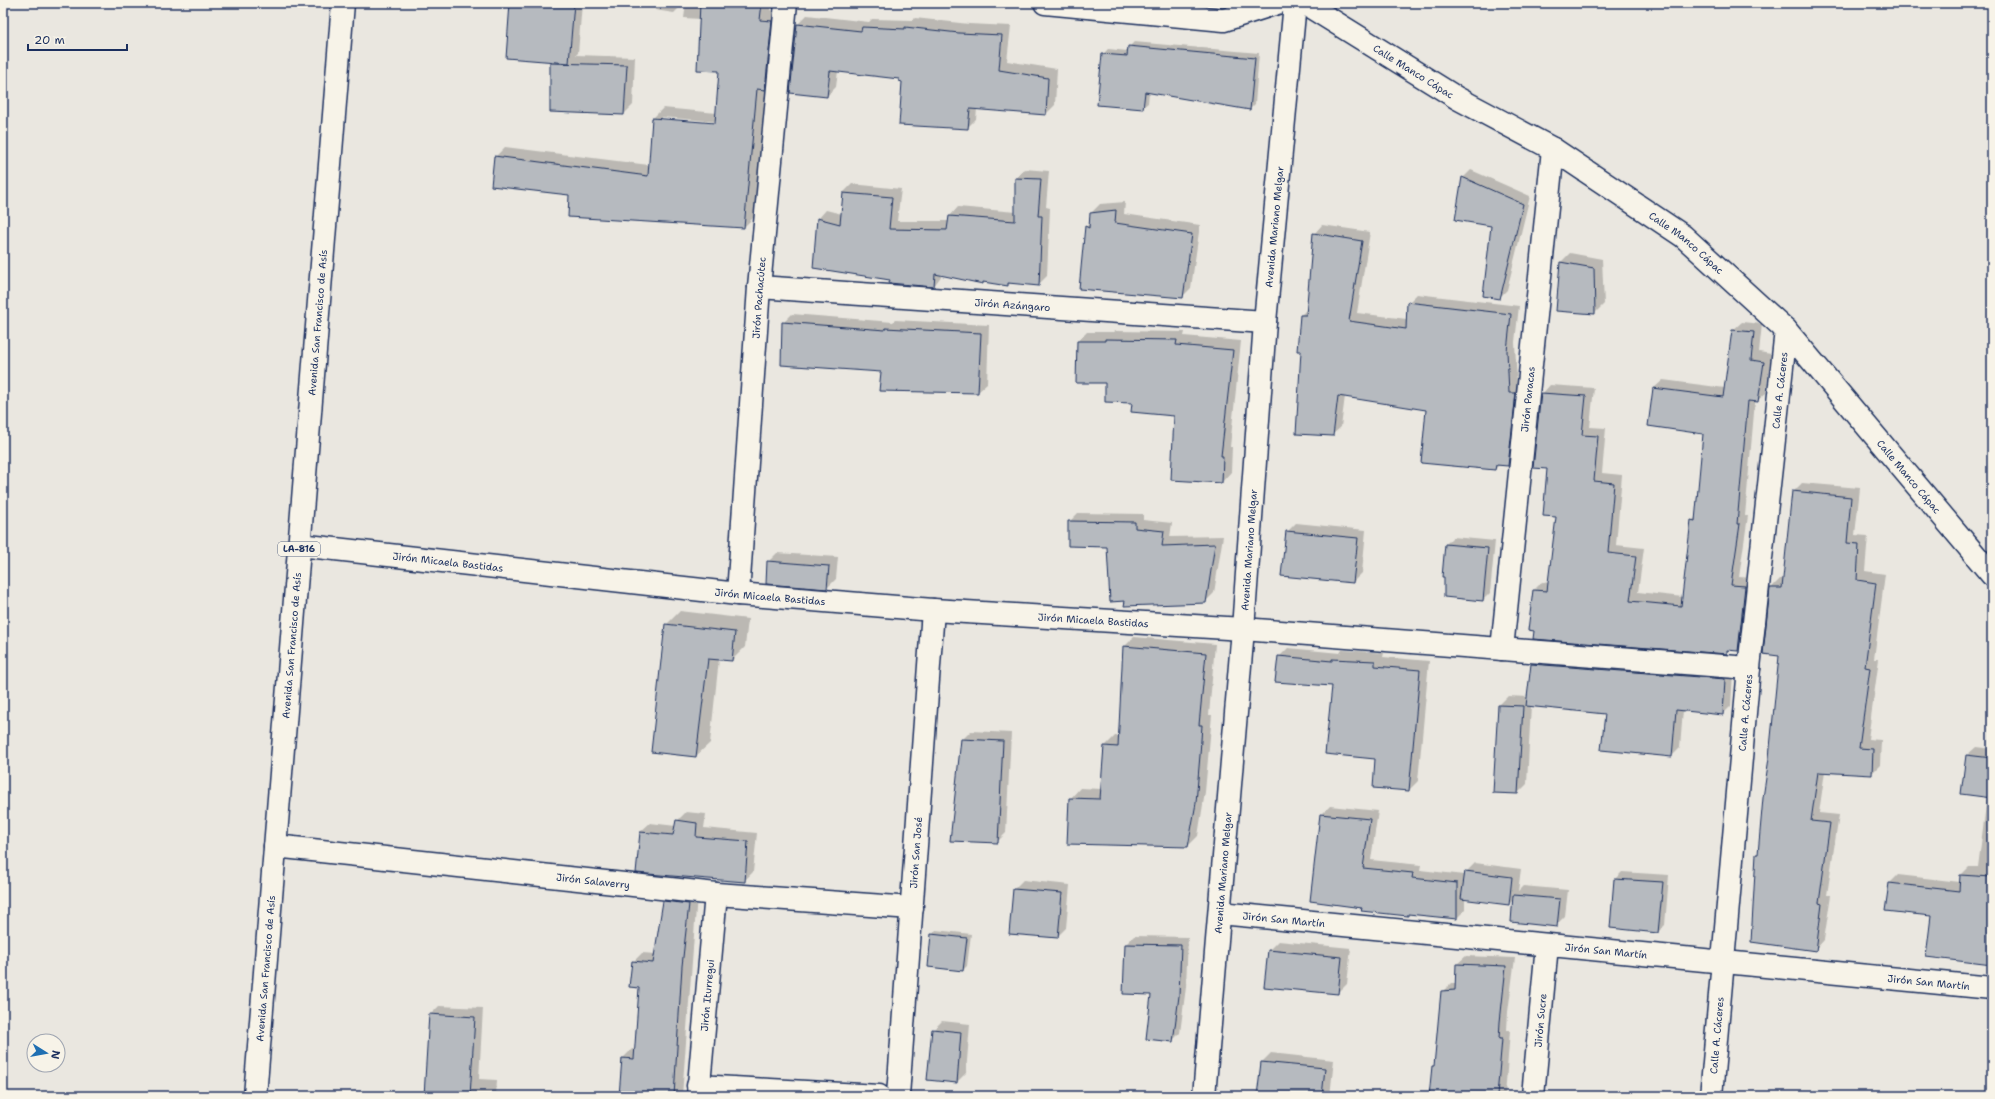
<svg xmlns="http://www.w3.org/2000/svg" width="1995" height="1099" viewBox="0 0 1995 1099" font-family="'Shantell Sans',sans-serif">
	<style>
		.shadow { fill: #0003; fill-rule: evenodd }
		.building { fill: #b6babf; stroke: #1b2f5e }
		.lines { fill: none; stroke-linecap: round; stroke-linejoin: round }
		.minor-casing { stroke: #1b2f5e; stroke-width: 25 }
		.highway-casing { stroke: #1b2f5e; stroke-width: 25 }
		.minor { stroke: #f7f3e8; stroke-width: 22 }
		.highway { stroke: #f7f3e8; stroke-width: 22 }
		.labels { text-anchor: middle; stroke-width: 3.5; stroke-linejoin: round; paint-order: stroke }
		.shield { fill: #f7f3e8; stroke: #5d6a87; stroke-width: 1 }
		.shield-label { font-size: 9px; font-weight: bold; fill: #1b2f5e }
		.street-label { font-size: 10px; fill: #1b2f5e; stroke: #f7f3e8 }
	</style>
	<rect width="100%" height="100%" fill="#eae7e0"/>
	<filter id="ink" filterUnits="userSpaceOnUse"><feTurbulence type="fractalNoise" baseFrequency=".025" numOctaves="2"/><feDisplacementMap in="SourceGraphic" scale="8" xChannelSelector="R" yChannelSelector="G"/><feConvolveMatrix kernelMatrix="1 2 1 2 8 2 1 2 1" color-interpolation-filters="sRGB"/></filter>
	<g filter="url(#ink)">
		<!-- shadow -->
		<g class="shadow">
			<path d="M510,3H582L578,53L576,55L635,57L633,105L624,114L551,63L553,61Z"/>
			<path d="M656,3H680L678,9L674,13L655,10Z"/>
			<path d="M686,3H770V10L781,12L775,79L766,88L754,217L744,227L570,194L495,157L505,147L649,165L653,118L663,108L717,113L721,70L700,19L684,18ZM661,117L720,122V124L661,119Z"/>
			<path d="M807,15L869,22L872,19L913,20L915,18L969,24L1011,26L1007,61L1057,69L1055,105L1046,114L977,109L976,119L967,128L900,78L838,71L836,87L827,96L798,24Z"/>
			<path d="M1134,42L1259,53L1255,104L1250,109L1149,92L1148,103L1142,108L1103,54L1108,49L1128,51L1129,47Z"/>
			<path d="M1024,169L1049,171L1046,207L1050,208L1047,276L1039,284L1011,282L1008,285L985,281L983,283L942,275L934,286L891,280L818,219L826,210L842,214L843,193L852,184L901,189L897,221H949L950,216L958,207L1016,212V178Z"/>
			<path d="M1471,170L1530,196L1507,290L1499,298L1492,225L1463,178Z"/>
			<path d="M1125,202L1124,214L1200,225L1191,288L1182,297L1086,227L1091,222V213L1100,204Z"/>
			<path d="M1322,225L1370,232L1357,313L1407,319L1408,303L1417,294L1519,306L1515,342L1517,385H1524L1516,456L1508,465L1500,464L1495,469L1427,409L1345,396L1341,427L1332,435L1302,351L1301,315L1307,309L1314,234Z"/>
			<path d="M1570,253L1602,259L1604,304L1595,313L1557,310L1561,262Z"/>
			<path d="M792,314L893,322L895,320L989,325L987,384L978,392L882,371L783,323Z"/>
			<path d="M1742,322L1762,324L1759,352L1771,354L1766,393L1757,401H1755L1745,516H1748L1739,577L1753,578L1746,642L1738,650H1730L1727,653L1534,590L1542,582L1549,583L1557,516L1548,468L1542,394L1550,385L1594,388L1590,427L1606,428L1602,473L1622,475L1616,545L1644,548L1638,592L1683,597L1692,521L1697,516L1704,433L1654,388L1663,380L1725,388L1733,330Z"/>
			<path d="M1115,331L1185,332L1184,336L1241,341L1230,447H1232L1231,472L1222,482L1175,415L1133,402L1106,382L1078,341L1087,332H1113Z"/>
			<path d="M1802,483L1860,488L1855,535L1868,536L1865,571L1885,574L1874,659H1879L1868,739L1881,740L1880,765L1871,774L1825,771L1819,813L1839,815L1827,895H1831L1824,940L1815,950L1757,854L1759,852L1770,758L1780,655L1771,588L1780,579H1784L1793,492Z"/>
			<path d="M1078,513L1143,514V520L1172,523L1170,537L1223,536L1214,593L1205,602L1126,600L1108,546L1069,522Z"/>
			<path d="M1296,523L1366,530L1362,573L1353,582L1287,532Z"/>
			<path d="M1453,537L1495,541L1490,593L1483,600L1445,576L1446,544Z"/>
			<path d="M777,553L838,557L836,579L827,588L768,562Z"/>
			<path d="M680,611L748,619L745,647L732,660L719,659L710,743L696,756L666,625Z"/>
			<path d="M1134,637L1215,644L1209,715H1212L1205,792L1198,836L1188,846L1070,799L1080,788L1102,789L1105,746L1115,736H1120L1124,647Z"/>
			<path d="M1288,648L1340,653L1342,650L1384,653L1383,657L1429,661L1418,781L1409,790L1376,758L1333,685L1279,657Z"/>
			<path d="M1540,656L1733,671L1731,706L1723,714L1683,710L1680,748L1672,756L1606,713L1531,705L1527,784L1518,793L1499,705L1508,696L1528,697L1532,664Z"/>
			<path d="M971,731L1011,733L1006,833L997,842L962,740Z"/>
			<path d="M1976,747L1992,749V964L1890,883L1898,875L1960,882L1961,875L1969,867H1978L1987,797L1967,755Z"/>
			<path d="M1330,806L1378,811L1371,860L1421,865L1420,870L1465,875L1466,872L1475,863L1521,869L1518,891L1523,886L1568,890L1565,916L1556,925L1514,899L1509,904L1465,899V910L1457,918L1409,913L1407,915L1363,907L1321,815Z"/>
			<path d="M686,812L706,814L704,828L757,833L753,872L744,881L640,832L650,823L676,826L677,821Z"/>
			<path d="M1622,872L1669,875L1665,925L1658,932L1611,927L1615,879Z"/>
			<path d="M1023,880L1070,885L1066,928L1057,937L1014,889Z"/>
			<path d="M673,892L697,895L682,1096H620L623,1058L632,1049L636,1050L640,987L633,962L642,953L656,954L664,901Z"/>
			<path d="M936,930L971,934L967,966L963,970L932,935Z"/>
			<path d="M1134,936L1188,937L1186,987L1180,1033L1172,1041L1152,994L1124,993L1126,944Z"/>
			<path d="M1278,941L1351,948L1347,984L1338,993L1265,986L1269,950Z"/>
			<path d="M1466,956L1515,958L1508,1012L1507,1030H1510L1505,1096H1430L1435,1065L1442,992L1451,983H1456L1457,964Z"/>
			<path d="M439,1006L483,1008L479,1079L497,1080L496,1096H425L430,1015Z"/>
			<path d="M942,1021L970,1024L966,1073L957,1082L933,1030Z"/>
			<path d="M1271,1053L1334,1060L1330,1096H1258L1262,1062Z"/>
		</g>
		<!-- building -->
		<g class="building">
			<path d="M510,3H574L569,63L506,58Z"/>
			<path d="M700,3H762L760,20L772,21L765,90L757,89L744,228L568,217L569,195L491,186L494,156L648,176L652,118L715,123L719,71L697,70Z"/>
			<path d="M797,24L861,31L862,27L905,29V27L959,33L1002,35L999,70L1048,78L1046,115L970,109L968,129L899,125L902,82L899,81V79L830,71L827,97L790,93Z"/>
			<path d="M1128,46L1255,58L1250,110L1145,92L1143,109L1097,105L1102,54L1127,56Z"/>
			<path d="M550,63L627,65L624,115L550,112Z"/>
			<path d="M1462,177L1523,204L1500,299L1483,296L1491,226L1455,220Z"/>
			<path d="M1015,178L1041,179L1038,216H1042L1039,286L1008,283V286L983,282V284L935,274L934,287L889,283L890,280L813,268L817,218L840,224L843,193L892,197L889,229L947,230L949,216L1015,221Z"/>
			<path d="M1116,210L1115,223L1192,234L1183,298L1079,289L1085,226L1089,228L1090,213Z"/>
			<path d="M1313,233L1362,241L1349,321L1406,329L1407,302L1511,314L1507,351L1509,393H1516L1508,466L1496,465L1495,470L1421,463L1426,410L1338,396L1333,436L1296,434L1301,351H1297L1300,315H1306Z"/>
			<path d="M1560,262L1594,268L1595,314L1556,311Z"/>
			<path d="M782,322L885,330V328L981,333L978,393L879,391L881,372L781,365Z"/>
			<path d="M1732,330L1754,332L1751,360L1764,362L1758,402L1748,401L1737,524H1740L1731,585L1745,586L1738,651L1727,650V654L1533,639L1534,631L1528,630L1533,590L1547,591L1556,517L1543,516L1547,469L1533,468L1541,393L1586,396L1582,435L1598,436L1594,481L1614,483L1608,553L1636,556L1630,601L1681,606L1691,520L1695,521L1703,434L1648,426L1653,388L1723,397Z"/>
			<path d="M1105,339L1177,340L1176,345L1233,350L1221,456H1223L1222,483L1171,480L1174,416L1131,412L1132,403L1105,402V383H1076L1077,341H1105Z"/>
			<path d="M1792,491L1851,497L1847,543L1859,544L1857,580L1876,583L1865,667L1870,668L1859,748L1873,749L1872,775L1818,772L1811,821L1830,823L1819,903L1822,904L1816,951L1751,942L1756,854H1758L1763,798L1769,758L1779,656L1763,654L1770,588H1782Z"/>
			<path d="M1068,521L1135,522V528L1164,531L1162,546L1215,544L1206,603L1124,606L1125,601L1110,602L1107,547L1068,546Z"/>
			<path d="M1286,531L1358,538L1353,583L1281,576Z"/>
			<path d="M1445,544L1488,548L1483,601L1444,597V577H1442Z"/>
			<path d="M767,561L829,566L827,589L766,584Z"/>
			<path d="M665,624L735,632L732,661L708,659L696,757L651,752Z"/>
			<path d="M1123,646L1206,653L1199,725H1202L1200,755L1196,803L1188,847L1067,844L1069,798L1100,799L1104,746L1118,747Z"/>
			<path d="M1278,656L1332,661V659L1375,661V666L1420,670L1409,791L1373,788L1375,759L1325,754L1332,686L1275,682Z"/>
			<path d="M1531,664L1725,679L1723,715L1676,710L1672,757L1601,750L1605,714L1526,706Z"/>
			<path d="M1498,705L1523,706L1518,794L1493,793Z"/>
			<path d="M961,739L1003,741L998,843L950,841Z"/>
			<path d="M1966,755L1992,758V798L1961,794Z"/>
			<path d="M1320,814L1370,819L1363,868L1413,873L1412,878L1457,883V919L1408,914V916L1361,911L1362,908L1310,901Z"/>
			<path d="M676,820L697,823L696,837L748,841L745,882L636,873L640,832L673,835Z"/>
			<path d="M1465,871L1512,877L1509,905L1461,899Z"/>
			<path d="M1960,875L1992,877V965L1926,957L1931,916L1885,911L1889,883L1959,891Z"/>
			<path d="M1614,879L1663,882L1658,933L1610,928Z"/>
			<path d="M1013,889L1062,893L1058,938L1009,934Z"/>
			<path d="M1513,895L1560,899L1557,927L1511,922Z"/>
			<path d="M663,901L689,904L682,966L674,1096H619L622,1058L634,1059L639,988L629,987L632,961L653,963Z"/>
			<path d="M931,934L967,938L963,971L928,967Z"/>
			<path d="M1125,944L1181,945L1179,996L1173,1042L1146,1039L1151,995L1123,994Z"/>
			<path d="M1268,950L1342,957L1338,994L1264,987Z"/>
			<path d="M1456,964L1506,966L1500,1022L1499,1039H1502L1497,1096H1429L1432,1066H1434L1441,991L1455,990Z"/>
			<path d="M429,1014L475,1017L470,1096H424Z"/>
			<path d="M932,1029L961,1032L957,1083L927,1080Z"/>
			<path d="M1261,1062L1325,1068L1322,1096H1257Z"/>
		</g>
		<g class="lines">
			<defs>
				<g id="minor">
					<path d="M1045,3L1224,20L1277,3"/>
					<path id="s1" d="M1304,3L1457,98L1553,149L1683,236L1786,330L1992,575"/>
					<path id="s2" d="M759,287L1265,322"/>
					<path id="s3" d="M299,545L738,594L933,610L1243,629L1749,668"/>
					<path id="s4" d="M738,594L759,287L786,3"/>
					<path id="s5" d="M1502,649L1553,149"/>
					<path id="s6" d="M275,846L716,894L912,908"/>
					<path id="s7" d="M1220,913L1992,988"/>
					<path d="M698,1086L879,1096"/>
					<path id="s8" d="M698,1096L716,894"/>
					<path id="s9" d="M898,1096L933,610"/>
					<path id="s10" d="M1204,1096L1243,629L1265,322L1295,3"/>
					<path id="s11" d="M1533,1096L1547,945"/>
					<path id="s12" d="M1711,1096L1749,668L1786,330"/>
				</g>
				<g id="highway">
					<path id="s13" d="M255,1096L343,3"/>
				</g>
			</defs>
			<!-- minor casing -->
			<use href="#minor" class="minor-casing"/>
			<!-- highway casing -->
			<use href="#highway" class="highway-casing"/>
			<!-- minor -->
			<use href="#minor" class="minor"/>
			<!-- highway -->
			<use href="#highway" class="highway"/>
		</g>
	</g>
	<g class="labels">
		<!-- shield labels -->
		<rect class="shield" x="278" y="542" width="42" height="14" rx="3"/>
		<g class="shield-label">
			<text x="299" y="552">LA-816</text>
		</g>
		<!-- street labels -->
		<g class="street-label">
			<text dy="4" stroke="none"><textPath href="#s1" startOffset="129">Calle Manco Cápac</textPath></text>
			<text dy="4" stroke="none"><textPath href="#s10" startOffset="872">Avenida Mariano Melgar</textPath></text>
			<text dy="4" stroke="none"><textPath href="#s1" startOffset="452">Calle Manco Cápac</textPath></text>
			<text dy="4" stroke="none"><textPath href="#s4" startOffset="297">Jirón Pachacútec</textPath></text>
			<text dy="4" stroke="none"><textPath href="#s2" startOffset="254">Jirón Azángaro</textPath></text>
			<text dy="4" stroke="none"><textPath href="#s13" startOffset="776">Avenida San Francisco de Asís</textPath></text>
			<text dy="4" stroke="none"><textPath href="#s12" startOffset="709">Calle A. Cáceres</textPath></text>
			<text dy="4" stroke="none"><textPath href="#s5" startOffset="251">Jirón Paracas</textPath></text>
			<text dy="4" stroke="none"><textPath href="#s1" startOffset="776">Calle Manco Cápac</textPath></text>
			<text dy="4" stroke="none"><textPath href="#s10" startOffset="548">Avenida Mariano Melgar</textPath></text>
			<text dy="4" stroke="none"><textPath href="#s3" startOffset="150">Jirón Micaela Bastidas</textPath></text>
			<text dy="4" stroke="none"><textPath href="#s3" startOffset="474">Jirón Micaela Bastidas</textPath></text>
			<text dy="4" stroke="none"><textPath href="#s3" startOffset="798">Jirón Micaela Bastidas</textPath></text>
			<text dy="4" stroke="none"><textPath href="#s13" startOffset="452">Avenida San Francisco de Asís</textPath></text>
			<text dy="4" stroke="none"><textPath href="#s12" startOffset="385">Calle A. Cáceres</textPath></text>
			<text dy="4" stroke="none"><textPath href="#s9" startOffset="244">Jirón San José</textPath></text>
			<text dy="4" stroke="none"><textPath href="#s10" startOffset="224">Avenida Mariano Melgar</textPath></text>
			<text dy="4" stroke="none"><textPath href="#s6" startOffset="320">Jirón Salaverry</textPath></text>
			<text dy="4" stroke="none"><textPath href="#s7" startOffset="64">Jirón San Martín</textPath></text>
			<text dy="4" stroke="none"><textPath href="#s7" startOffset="388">Jirón San Martín</textPath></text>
			<text dy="4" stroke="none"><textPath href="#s13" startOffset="128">Avenida San Francisco de Asís</textPath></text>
			<text dy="4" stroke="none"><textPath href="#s7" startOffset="712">Jirón San Martín</textPath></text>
			<text dy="4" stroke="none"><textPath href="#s8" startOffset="101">Jirón Iturregui</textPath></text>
			<text dy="4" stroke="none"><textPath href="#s11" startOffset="76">Jirón Sucre</textPath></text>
			<text dy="4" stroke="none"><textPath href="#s12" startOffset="61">Calle A. Cáceres</textPath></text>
		</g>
	</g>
	<!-- margin -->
	<rect width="1995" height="1099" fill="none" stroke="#f7f3e8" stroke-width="16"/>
	<rect x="8" y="8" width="1979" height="1083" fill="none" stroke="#1b2f5e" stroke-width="1.5" filter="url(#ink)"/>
	<!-- north arrow -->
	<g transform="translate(46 1053) rotate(101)"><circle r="19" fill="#f7f3e8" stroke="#9fa5b1"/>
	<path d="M0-3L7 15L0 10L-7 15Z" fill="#1f6fb2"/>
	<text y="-6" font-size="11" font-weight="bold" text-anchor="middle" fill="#1b2f5e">N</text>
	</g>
	<!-- scale -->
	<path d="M28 44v6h99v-6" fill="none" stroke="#1b2f5e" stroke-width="2"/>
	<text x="34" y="44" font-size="12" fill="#1b2f5e" stroke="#f7f3e8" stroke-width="3" paint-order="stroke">20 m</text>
</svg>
